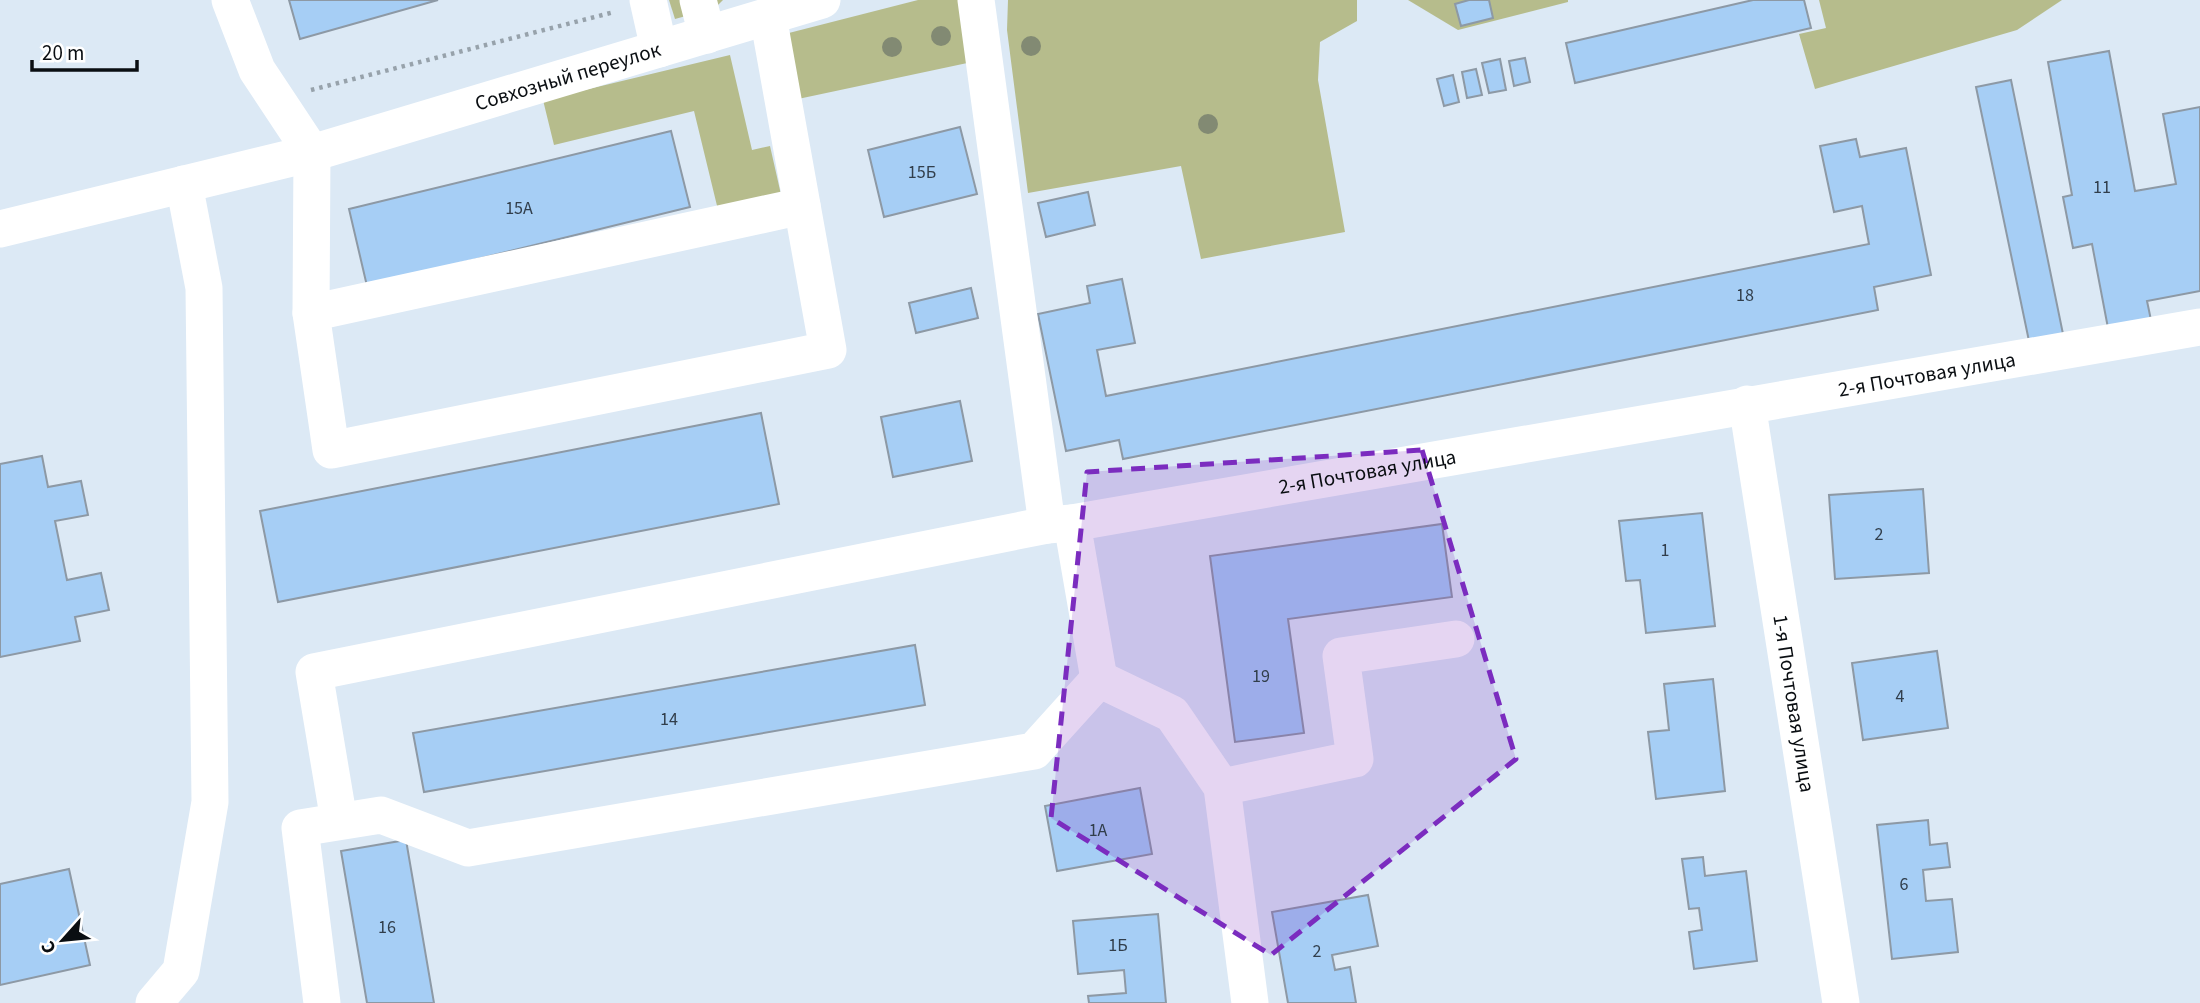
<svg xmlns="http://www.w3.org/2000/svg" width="2200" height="1003" viewBox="0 0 2200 1003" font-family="'Source Sans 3',sans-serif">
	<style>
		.green { fill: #b6bc8c }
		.building { fill: #a6cef5; stroke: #8d99a5; stroke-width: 2 }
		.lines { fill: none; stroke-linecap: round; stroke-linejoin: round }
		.path { stroke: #97a2ab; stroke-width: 4.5; stroke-dasharray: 3.5 5; stroke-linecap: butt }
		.minor { stroke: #fff; stroke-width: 37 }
		.tree { fill: #828a73 }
		.marked { fill: #7b2cbf; fill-opacity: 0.2; stroke: #7b2cbf; stroke-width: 5; stroke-dasharray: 14 9; stroke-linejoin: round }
		.labels { text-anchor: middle; stroke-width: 5; stroke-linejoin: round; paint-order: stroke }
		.number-label { font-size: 18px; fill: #313e4b }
		.street-label { font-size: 21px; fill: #0a0e12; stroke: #fff }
	</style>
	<rect width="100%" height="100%" fill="#dce9f5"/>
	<!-- green -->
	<g class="green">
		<path d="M669,0H723L715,8L675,19Z"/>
		<path d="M918,0H959L972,62L798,99L781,35Z"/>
		<path d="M1008,0H1357V21L1320,42L1318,80L1345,232L1201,259L1181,166L1028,193L1007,30Z"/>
		<path d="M1408,0H1568V2L1458,30Z"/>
		<path d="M1819,0H2062L2017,30L1815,89L1799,34L1826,28Z"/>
		<path d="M730,55L752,150L770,146L782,199L719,214L694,111L554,145L543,100Z"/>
	</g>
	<!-- building -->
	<g class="building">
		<path d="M289,0H438L300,39Z"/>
		<path d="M1469,0H1489L1493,18L1461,26L1455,4Z"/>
		<path d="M1753,0H1804L1811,28L1575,83L1566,43Z"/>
		<path d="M2109,51L2135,191L2176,184L2163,114L2200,107V291L2147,301L2151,320L2108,328L2092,244L2073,248L2063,197L2072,195L2048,62Z"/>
		<path d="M1525,58L1530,82L1514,86L1509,61Z"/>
		<path d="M1500,59L1506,90L1489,93L1482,63Z"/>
		<path d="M1476,69L1482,95L1467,98L1462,72Z"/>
		<path d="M1453,75L1459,102L1444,106L1437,79Z"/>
		<path d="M2011,80L2063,334L2029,341L1976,87Z"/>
		<path d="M960,127L977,194L884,217L868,150Z"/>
		<path d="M671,131L690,207L367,286L349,209Z"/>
		<path d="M1856,139L1860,157L1906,148L1931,275L1874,287L1878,310L1123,459L1119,440L1066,451L1038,314L1090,303L1087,286L1122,279L1135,343L1097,350L1106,396L1869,244L1862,206L1834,212L1820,146Z"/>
		<path d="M1088,192L1095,225L1046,237L1038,203Z"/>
		<path d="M971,288L978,318L916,333L909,303Z"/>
		<path d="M960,401L972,461L893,477L881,417Z"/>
		<path d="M761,413L779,504L278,602L260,511Z"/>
		<path d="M42,456L48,487L81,481L88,515L55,521L67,580L101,573L109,610L75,617L80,641L0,657V464Z"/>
		<path d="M1923,489L1929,573L1835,579L1829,495Z"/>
		<path d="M1702,513L1715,626L1646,633L1640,580L1626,581L1619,521Z"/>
		<path d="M1442,524L1452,597L1288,619L1304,733L1235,742L1210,556Z"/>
		<path d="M915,645L925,705L424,792L413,733Z"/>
		<path d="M1937,651L1948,728L1863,740L1852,663Z"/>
		<path d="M1713,679L1725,791L1656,799L1648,732L1669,730L1664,684Z"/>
		<path d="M1140,788L1152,854L1057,871L1045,806Z"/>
		<path d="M1928,820L1930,845L1947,843L1950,867L1923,870L1926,901L1952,899L1958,952L1892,959L1877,825Z"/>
		<path d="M406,840L434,1003H367L341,851Z"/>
		<path d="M1703,857L1705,876L1746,871L1757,961L1694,969L1689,932L1702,930L1699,908L1689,909L1682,859Z"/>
		<path d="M69,869L90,965L0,985V884Z"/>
		<path d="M1368,895L1378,946L1332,955L1335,970L1350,967L1356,1003H1288L1272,912Z"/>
		<path d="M1158,914L1166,1003H1089L1088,996L1126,993L1124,970L1078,974L1073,921Z"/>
	</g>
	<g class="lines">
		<!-- path -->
		<path class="path" d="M311,90L614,12"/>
		<!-- minor -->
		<g class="minor">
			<path d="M230,0L257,70L312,153L311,313L331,450L828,350L768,16"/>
			<path d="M648,0L659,49"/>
			<path d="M698,0L707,35"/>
			<path d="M976,0L1047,525L1072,523"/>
			<path id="s1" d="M0,229L312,153L822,0"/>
			<path d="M311,313L802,206"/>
			<path id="s2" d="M1747,404L1841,1003"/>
			<path id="s3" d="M1099,679L1072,523L2200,327"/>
			<path d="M1099,679L1172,714L1222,787L1250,1003"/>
			<path d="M1222,787L1355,759L1341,656L1456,639"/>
			<path d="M339,821L314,672L1047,525"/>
			<path d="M154,1003L181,971L210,802L204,288L184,184"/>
			<path d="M322,1003L300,828L381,815L468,848L1034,751L1099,679"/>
		</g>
	</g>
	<!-- trees -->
	<g class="tree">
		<circle cx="941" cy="36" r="10"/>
		<circle cx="1031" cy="46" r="10"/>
		<circle cx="892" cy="47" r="10"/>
		<circle cx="1208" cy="124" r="10"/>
	</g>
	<!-- marked area -->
	<path class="marked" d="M1422,450L1516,759L1271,955L1051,818L1087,472Z"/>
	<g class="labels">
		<!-- number labels -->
		<g class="number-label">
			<text x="922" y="178">15Б</text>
			<text x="2102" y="193">11</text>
			<text x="519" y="214">15А</text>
			<text x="1745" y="301">18</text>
			<text x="1879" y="540">2</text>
			<text x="1665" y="556">1</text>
			<text x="1261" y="682">19</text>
			<text x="1900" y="702">4</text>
			<text x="669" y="725">14</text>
			<text x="1098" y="836">1А</text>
			<text x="1904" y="890">6</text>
			<text x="387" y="933">16</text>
			<text x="1118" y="951">1Б</text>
			<text x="1317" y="957">2</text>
		</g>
		<!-- street labels -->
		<g class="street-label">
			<text dy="7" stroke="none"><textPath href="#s1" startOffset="588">Совхозный переулок</textPath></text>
			<text dy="7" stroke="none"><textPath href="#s3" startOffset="1026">2-я Почтовая улица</textPath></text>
			<text dy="7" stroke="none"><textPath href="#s3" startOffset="458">2-я Почтовая улица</textPath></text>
			<text dy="7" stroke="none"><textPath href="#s2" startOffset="303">1-я Почтовая улица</textPath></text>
		</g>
	</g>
	<!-- north arrow -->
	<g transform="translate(63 940) rotate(243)" stroke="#ffffff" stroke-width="5" paint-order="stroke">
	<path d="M0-5L12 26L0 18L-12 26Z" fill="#0a0e12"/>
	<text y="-10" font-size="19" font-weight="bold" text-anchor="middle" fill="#0a0e12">С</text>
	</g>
	<!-- scale -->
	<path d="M32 60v10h105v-10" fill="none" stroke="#0a0e12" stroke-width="3.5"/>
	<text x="42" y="60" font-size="21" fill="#0a0e12" stroke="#ffffff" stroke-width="5" paint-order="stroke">20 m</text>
</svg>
